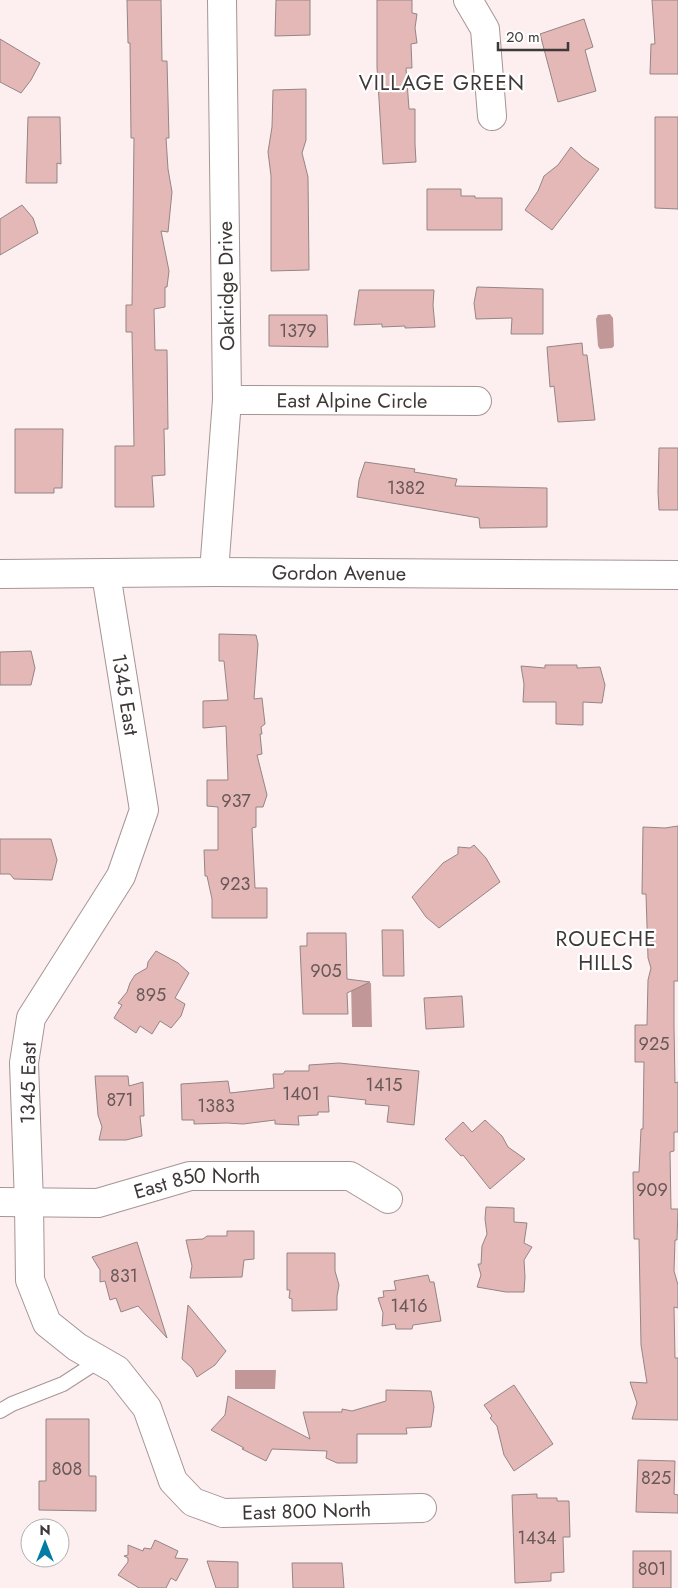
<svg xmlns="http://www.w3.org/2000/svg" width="678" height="1588" viewBox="0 0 678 1588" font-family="Jost,sans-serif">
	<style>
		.water { fill: #c29797 }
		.building { fill: #e4b8b7; stroke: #958585 }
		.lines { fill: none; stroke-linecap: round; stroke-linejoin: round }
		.service-casing { stroke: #a69595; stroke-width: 16 }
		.minor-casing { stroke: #a69595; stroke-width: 30 }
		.secondary-casing { stroke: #a69595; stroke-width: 30 }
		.service { stroke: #fff; stroke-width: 14 }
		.minor { stroke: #fff; stroke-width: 28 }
		.secondary { stroke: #fff; stroke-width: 28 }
		.labels { text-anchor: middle; stroke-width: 4.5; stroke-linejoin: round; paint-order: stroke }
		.number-label { font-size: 18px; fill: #685858 }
		.street-label { font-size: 20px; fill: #3f3838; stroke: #fff }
		.neighbourhood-label { font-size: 21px; letter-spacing: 1px; fill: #3f3838; stroke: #fff }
	</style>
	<rect width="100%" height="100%" fill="#fdefef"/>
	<!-- water -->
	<g class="water">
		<path d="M610,314L613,318L614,346L612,348L600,349L598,346L596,319L598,315Z"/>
		<path d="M371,983L372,1027H352L351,984Z"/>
		<path d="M235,1370H276L275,1389H235Z"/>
	</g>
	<!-- building -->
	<g class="building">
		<path d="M127,0H161L162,61H167L169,138H166L168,169L172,192L168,232L161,231L169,271L167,287H165V307L154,309L155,350H167L168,429H164L165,475L152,476L154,507H115V446H134L132,332H126V305H132L134,138H131L130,43H128Z"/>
		<path d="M276,0H310V35L275,36Z"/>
		<path d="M377,0H412V13L417,14L415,28L417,43L411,44L412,68H406L409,109H415V144L416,162L383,164L377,67Z"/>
		<path d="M652,0H678V74H650L651,44H655Z"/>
		<path d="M584,19L593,47L585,50L596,91L558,102L540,34Z"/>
		<path d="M0,39L40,63L31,80L21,93L0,82Z"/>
		<path d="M306,89V140L302,153L308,177L309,270L271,271V176L268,152L272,127L273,90Z"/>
		<path d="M28,117H60L61,164L57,163V183H26Z"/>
		<path d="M655,117H678V209L655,208Z"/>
		<path d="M571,147L583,158L599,169L552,230L525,210L538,191L544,176L558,165Z"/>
		<path d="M427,189H461V196H475V198H502V230H427Z"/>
		<path d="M22,205L33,218L38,233L0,255V219Z"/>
		<path d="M477,287L543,289V334H511L512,318L476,319L474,303Z"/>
		<path d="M359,290H434L433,305L435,327L405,328V326L382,327V324L354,325Z"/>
		<path d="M269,315H327L328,347L269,346Z"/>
		<path d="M582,343L583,355H587L595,420L558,422L554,386L550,387L547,347Z"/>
		<path d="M15,429H63L62,488H54V493H15Z"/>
		<path d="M659,448H678V510H659L658,492Z"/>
		<path d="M365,462L415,469L414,472L457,479L455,486L547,488V527L480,528L479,518L357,497L359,480Z"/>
		<path d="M219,634L256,635L258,644L254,699L262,698L265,724L261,727L262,734H260L262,754L257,755L267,795L263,807H256V827L252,828L255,888H267V918H212V899L207,876H205L204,850H218V807L207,806V780H228L226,726L203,728V701L228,700L224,661H219Z"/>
		<path d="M31,651L35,668L31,685H0V652Z"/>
		<path d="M545,665H577V668L600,667L605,685L602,703L583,702V725L556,724V702H523L524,684L521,666L545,668Z"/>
		<path d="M678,826V981H674V1027L675,1083L678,1082V1132H674V1151L670,1152L671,1209H678L677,1240H675L674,1271L678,1285V1308L674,1307L675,1358H678V1420L632,1419L637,1403L630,1382L647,1383L641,1345L639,1239H634L633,1172H639L641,1129H643L644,1062H635V1025H647L648,980L651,968L648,958L646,894H642L643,827L665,828Z"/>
		<path d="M0,839H51L57,860L52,880L14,879L10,874H0Z"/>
		<path d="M474,845L486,858L500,882L439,928L426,917L412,897L443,863L458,854V847L470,848Z"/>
		<path d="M382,930H403L404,976H383Z"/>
		<path d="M307,933H346L347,979L370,982L347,993L348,1014H303L300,946H307Z"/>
		<path d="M156,951L178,963L189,973L175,998L185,1004L181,1016L171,1028L160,1021L152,1034L140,1026L136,1033L114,1018L122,1005L118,1003L127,992L130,983L135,975L147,968L148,962Z"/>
		<path d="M462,996L464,1027L426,1029L424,998Z"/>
		<path d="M339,1063L419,1071L414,1125L387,1122L389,1106L365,1104L366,1100L328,1096L329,1112H318V1115L298,1116L299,1125L275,1124V1120L243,1124L227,1123L194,1124V1120H182L181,1084L228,1081L230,1093L274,1088L273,1074H283L285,1071H309V1065Z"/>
		<path d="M95,1076H128L129,1086L143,1082L144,1116H140L142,1136L126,1140H99L102,1127L98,1115Z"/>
		<path d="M485,1120L502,1136L508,1147L525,1159L490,1189L463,1155L461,1156L445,1139L463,1122L472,1132Z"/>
		<path d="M486,1207L514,1208V1222L527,1223L524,1243L532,1247L524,1260L525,1277L524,1292H506L477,1287L481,1275L478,1264H481L482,1246L487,1234L485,1219Z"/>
		<path d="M227,1231H254V1259L244,1260L242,1277L190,1278L192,1266L186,1240L203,1239L207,1236H227Z"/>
		<path d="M137,1242L167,1338L138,1306L121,1312L116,1298L110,1300L105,1281L100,1282V1270L92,1257Z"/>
		<path d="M287,1253H335V1271L339,1285L337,1296V1310L292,1311V1299L289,1298L290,1290H287Z"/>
		<path d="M428,1275L430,1282H434L441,1321L413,1325L412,1329H396L395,1324L382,1326L383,1313L378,1298L384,1297L383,1291L396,1290L394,1281Z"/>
		<path d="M188,1305L226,1351L215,1365L197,1377L192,1368L182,1359Z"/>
		<path d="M514,1385L553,1444L514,1471L504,1455L497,1426L490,1418L492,1416L484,1405Z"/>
		<path d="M386,1390L431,1391L434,1407L431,1427L406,1428L407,1434H357V1463H337L326,1458L327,1451L272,1449L266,1461L242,1449L244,1448L211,1430L225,1415L228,1396L310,1439L303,1412H342V1409L352,1411L386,1401Z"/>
		<path d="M46,1419H89V1476H96V1511L39,1510V1481H46Z"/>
		<path d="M638,1460L675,1461L674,1494L678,1495V1513L636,1512Z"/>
		<path d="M537,1494V1498H557V1501H569L570,1537H563L564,1572L551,1573V1581L515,1583L512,1495Z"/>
		<path d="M155,1540L178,1551L175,1558L188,1559L176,1581L171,1578L166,1588H139L118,1575L128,1562V1558L124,1556L128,1555V1545L143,1551L144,1548L151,1549Z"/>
		<rect x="633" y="1551" width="38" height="37"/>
		<path d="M207,1561L238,1562V1588H216Z"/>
		<path d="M292,1563H342L344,1588H293Z"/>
	</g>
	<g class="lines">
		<defs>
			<path id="service" d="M0,1411L12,1404L63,1384L100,1360"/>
			<g id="minor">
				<path d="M468,0L485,29L492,116"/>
				<path id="s1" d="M227,400L477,401"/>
				<path d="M214,572L227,400L222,0"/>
				<path id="s2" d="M106,574L144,810L121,876L31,1018L24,1063L29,1203L30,1280L47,1323L77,1347L117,1370L147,1408L173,1481L193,1502L223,1513L422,1508"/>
				<path id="s3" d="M0,1202L98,1203L190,1176H350L388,1199"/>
			</g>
			<g id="secondary">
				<path id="s4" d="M0,574L214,572L678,575"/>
			</g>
		</defs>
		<!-- service casing -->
		<use href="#service" class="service-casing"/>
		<!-- minor casing -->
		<use href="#minor" class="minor-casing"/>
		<!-- secondary casing -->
		<use href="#secondary" class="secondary-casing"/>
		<!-- service -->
		<use href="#service" class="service"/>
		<!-- minor -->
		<use href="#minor" class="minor"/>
		<!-- secondary -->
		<use href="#secondary" class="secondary"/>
	</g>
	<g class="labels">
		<!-- number labels -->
		<g class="number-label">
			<text x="298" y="337">1379</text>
			<text x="406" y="494">1382</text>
			<text x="236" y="807">937</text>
			<text x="235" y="890">923</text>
			<text x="326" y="977">905</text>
			<text x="151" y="1001">895</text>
			<text x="654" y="1050">925</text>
			<text x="384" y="1091">1415</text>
			<text x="301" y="1100">1401</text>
			<text x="120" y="1106">871</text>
			<text x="216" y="1112">1383</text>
			<text x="652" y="1196">909</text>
			<text x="124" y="1282">831</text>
			<text x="409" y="1312">1416</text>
			<text x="67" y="1475">808</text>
			<text x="656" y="1484">825</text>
			<text x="537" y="1544">1434</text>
			<text x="652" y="1575">801</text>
		</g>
		<!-- street labels -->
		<g class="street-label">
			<text transform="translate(226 286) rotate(-91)" y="7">Oakridge Drive</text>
			<text dy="7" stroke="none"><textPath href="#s1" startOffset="125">East Alpine Circle</textPath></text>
			<text dy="7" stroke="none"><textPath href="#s4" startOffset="339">Gordon Avenue</textPath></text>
			<text dy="7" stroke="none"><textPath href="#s2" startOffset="122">1345 East</textPath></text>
			<text transform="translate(28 1083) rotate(-89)" y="7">1345 East</text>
			<text dy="7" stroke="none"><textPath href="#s3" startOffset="200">East 850 North</textPath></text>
			<text dy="7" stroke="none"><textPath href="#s2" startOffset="1141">East 800 North</textPath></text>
		</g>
		<!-- neighbourhood labels -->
		<g class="neighbourhood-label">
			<text x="442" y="90">VILLAGE GREEN</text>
			<text x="606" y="946">ROUECHE<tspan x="606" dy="24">HILLS</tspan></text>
		</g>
	</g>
	<!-- north arrow -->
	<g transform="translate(45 1543)"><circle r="24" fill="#ffffff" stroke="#b2afaf"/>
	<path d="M0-4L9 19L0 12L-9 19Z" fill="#017ca3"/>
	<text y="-8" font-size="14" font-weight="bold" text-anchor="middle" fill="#3f3838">N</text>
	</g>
	<!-- scale -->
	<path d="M498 42v8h70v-8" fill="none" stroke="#3f3838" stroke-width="2.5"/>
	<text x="506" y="42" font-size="15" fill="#3f3838" stroke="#ffffff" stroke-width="4" paint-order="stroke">20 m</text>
</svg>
